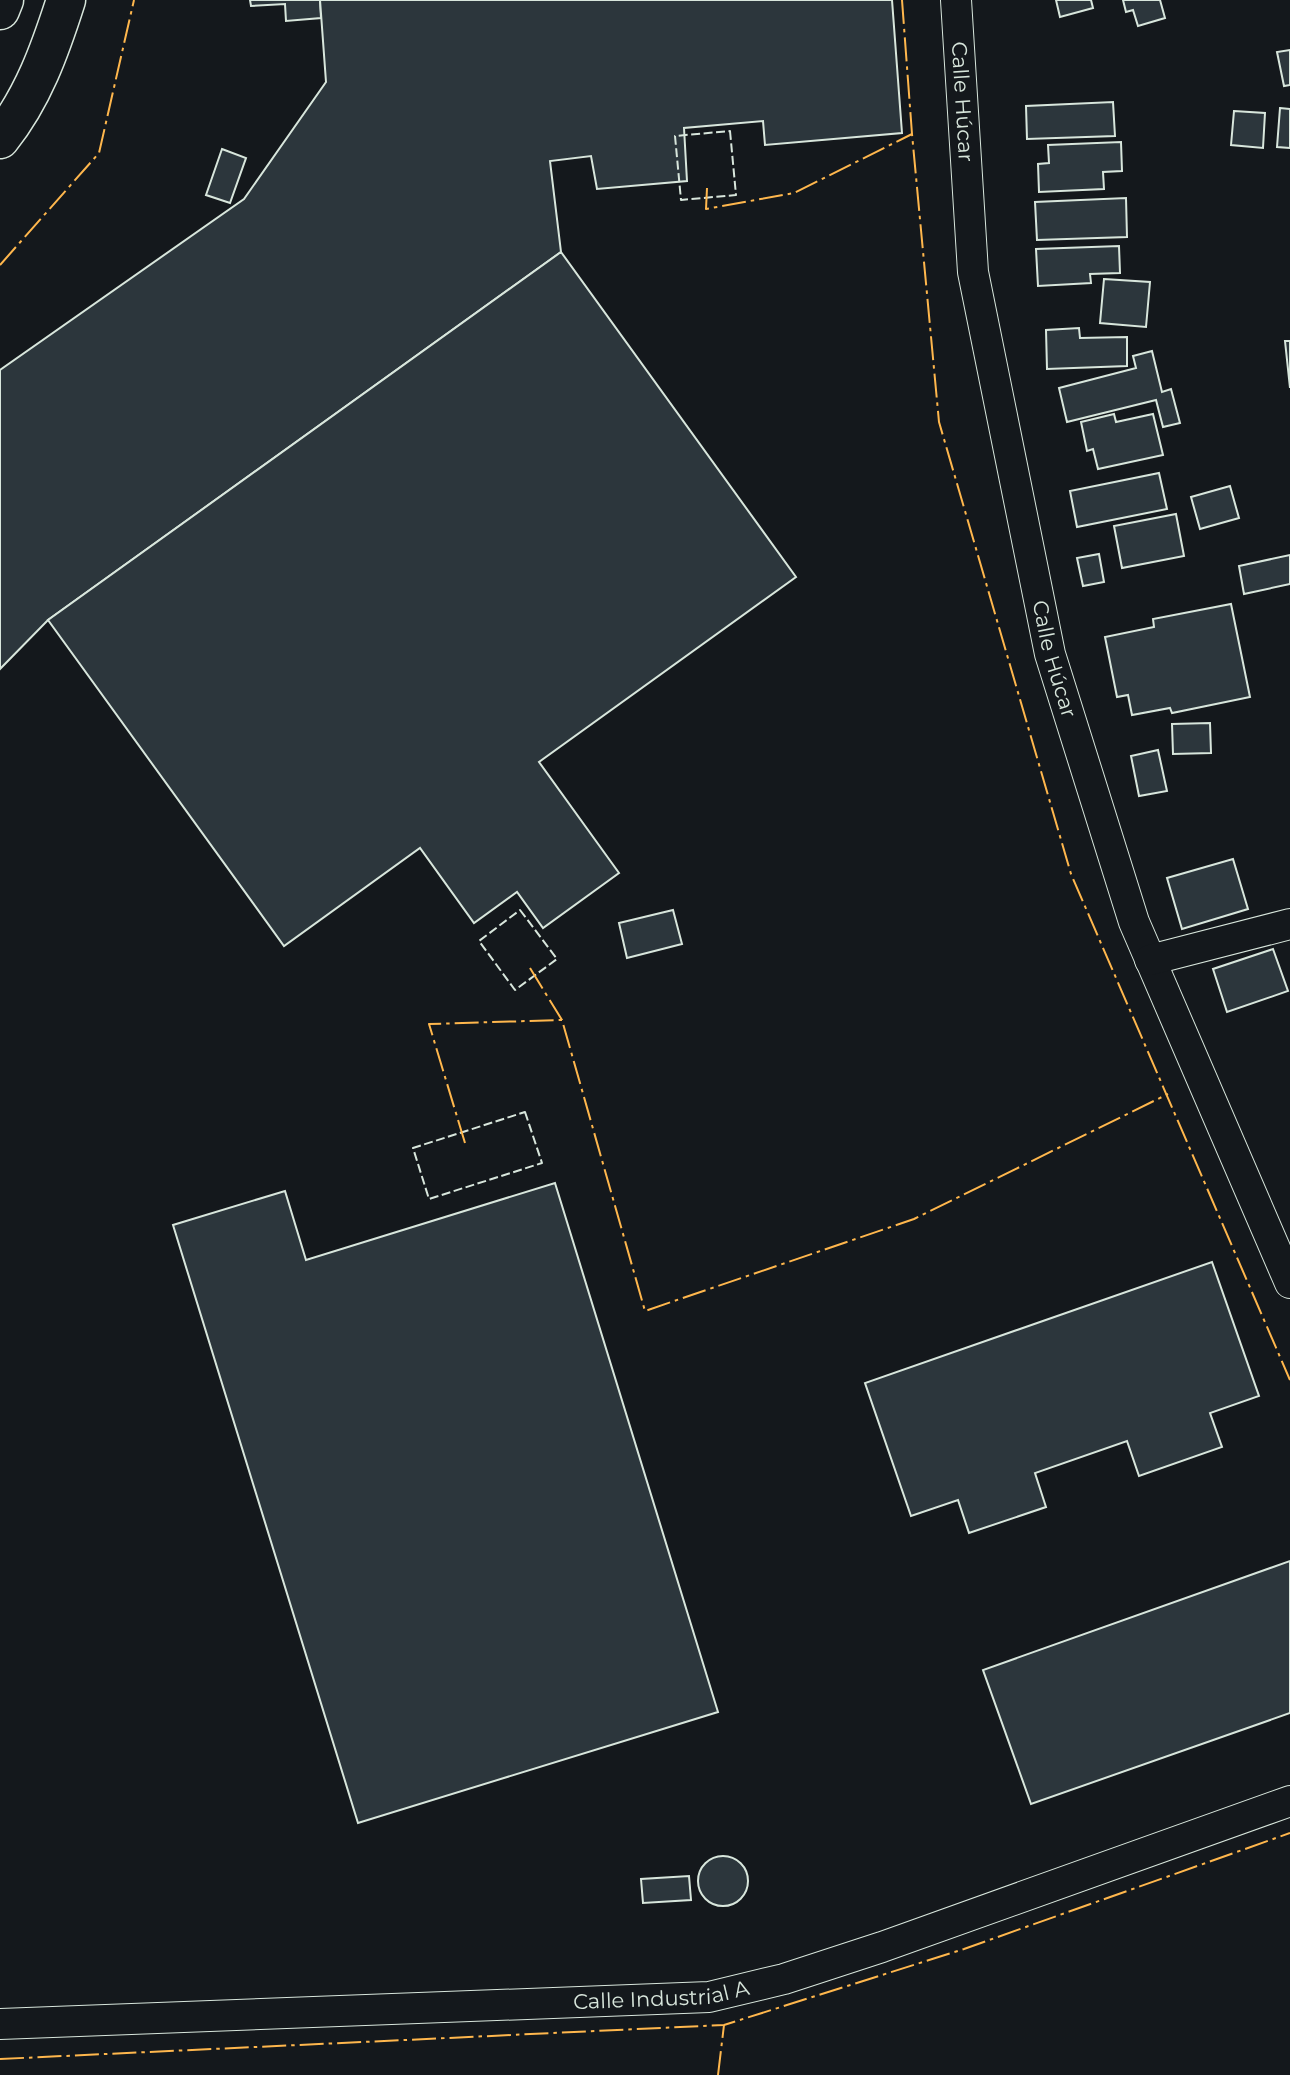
<svg xmlns="http://www.w3.org/2000/svg" width="1290" height="2075" viewBox="0 0 1290 2075" font-family="Montserrat,sans-serif">
	<style>
		.building { fill: #2c363c; stroke: #d8e6dc; stroke-width: 2 }
		.lines { fill: none; stroke-linecap: round; stroke-linejoin: round }
		.street-casing { stroke: #d8e6dc; stroke-width: 32 }
		.highway-casing { stroke: #d8e6dc; stroke-width: 41 }
		.street { stroke: #14181c; stroke-width: 30 }
		.highway { stroke: #14181c; stroke-width: 38 }
		.fence { stroke: #d8e6dc; stroke-width: 2; stroke-dasharray: 9 3.5; stroke-linecap: butt }
		.power { stroke: #ffb74d; stroke-width: 2; stroke-dasharray: 24 5 3.5 5; stroke-linecap: butt }
		.labels { text-anchor: middle; stroke-width: 5; stroke-linejoin: round; paint-order: stroke }
		.street-label { font-size: 21px; fill: #d8e6dc; stroke: #14181c }
	</style>
	<rect width="100%" height="100%" fill="#14181c"/>
	<!-- building -->
	<g class="building">
		<path d="M250,0H320L321,18L286,21L285,4L251,6Z"/>
		<path d="M320,0H892L902,133L765,145L763,121L684,128L687,181L597,189L591,156L550,161L561,252L48,620L0,669V370L244,199L326,82Z"/>
		<path d="M1056,0H1091L1093,8L1060,17Z"/>
		<path d="M1123,0H1160L1165,18L1138,26L1133,10L1126,12Z"/>
		<path d="M1290,50V85L1284,86L1277,52Z"/>
		<path d="M1113,102L1115,136L1027,139L1026,106Z"/>
		<path d="M1280,108L1290,109V148L1277,147Z"/>
		<path d="M1234,111L1265,113L1263,148L1231,145Z"/>
		<path d="M1121,142L1122,171L1103,172L1104,189L1039,192L1038,164L1049,163L1048,145Z"/>
		<path d="M222,149L246,158L230,203L206,195Z"/>
		<path d="M1126,198L1127,237L1037,240L1035,202Z"/>
		<path d="M1119,246L1120,273L1090,274L1091,283L1038,286L1036,249Z"/>
		<path d="M561,252L796,577L539,762L619,873L543,928L517,892L474,923L420,848L284,946L48,620Z"/>
		<path d="M1104,279L1150,282L1146,327L1100,323Z"/>
		<path d="M1079,328L1080,338L1127,337V366L1047,369L1046,330Z"/>
		<path d="M1285,341H1290V388Z"/>
		<path d="M1152,351L1162,392L1171,389L1180,423L1163,427L1156,400L1067,422L1059,388L1136,368L1133,356Z"/>
		<path d="M1114,414L1116,422L1153,414L1163,455L1098,469L1093,449L1087,451L1081,422Z"/>
		<path d="M1159,473L1167,509L1077,527L1070,491Z"/>
		<path d="M1230,486L1239,518L1200,529L1191,497Z"/>
		<path d="M1176,514L1184,556L1122,568L1114,526Z"/>
		<path d="M1099,554L1104,582L1083,586L1077,558Z"/>
		<path d="M1290,555V584L1244,594L1239,566Z"/>
		<path d="M1231,604L1250,697L1172,713L1170,708L1132,715L1128,695L1117,697L1105,637L1154,627L1153,619Z"/>
		<path d="M1210,723L1211,753L1173,754L1172,724Z"/>
		<path d="M1158,750L1167,791L1139,796L1131,756Z"/>
		<path d="M1233,859L1248,909L1182,929L1167,878Z"/>
		<path d="M673,910L682,944L627,958L619,923Z"/>
		<path d="M1273,949L1288,991L1227,1012L1213,969Z"/>
		<path d="M555,1183L718,1712L358,1823L173,1225L285,1191L306,1260Z"/>
		<path d="M1212,1262L1259,1396L1210,1413L1222,1447L1139,1476L1127,1441L1035,1473L1046,1507L969,1533L958,1500L911,1516L865,1383Z"/>
		<path d="M1290,1561V1713L1031,1804L983,1670Z"/>
		<circle cx="723" cy="1881" r="25"/>
		<path d="M689,1876L691,1900L643,1903L641,1879Z"/>
	</g>
	<g class="lines">
		<defs>
			<g id="street">
				<path id="s1" d="M956,0L973,272L1050,654L1134,922L1290,1283"/>
				<path d="M1150,960L1290,924"/>
				<path id="s2" d="M0,2024L709,1997L784,1979L882,1947L1290,1801"/>
			</g>
			<g id="highway">
				<path d="M0,10L4,0"/>
				<path d="M0,139C33,98 50,50 66,0"/>
			</g>
		</defs>
		<!-- street casing -->
		<use href="#street" class="street-casing"/>
		<!-- highway casing -->
		<use href="#highway" class="highway-casing"/>
		<!-- street -->
		<use href="#street" class="street"/>
		<!-- highway -->
		<use href="#highway" class="highway"/>
		<!-- fence -->
		<g class="fence">
			<path d="M730,131L736,195L681,200L675,136Z"/>
			<path d="M520,910L557,959L515,990L479,941Z"/>
			<path d="M525,1112L542,1163L429,1199L413,1148Z"/>
		</g>
		<!-- power -->
		<g class="power">
			<path d="M902,0L912,134L939,422L1071,874L1290,1380"/>
			<path d="M707,188L706,209L794,193L912,134"/>
			<path d="M0,265L99,153L134,0"/>
			<path d="M530,968L562,1020"/>
			<path d="M465,1143L429,1024L562,1020L645,1311L914,1219L1168,1094"/>
			<path d="M0,2059L724,2025L964,1949L1290,1833"/>
			<path d="M718,2075L724,2025"/>
		</g>
	</g>
	<g class="labels">
		<!-- street labels -->
		<g class="street-label">
			<text dy="7" stroke="none"><textPath href="#s1" startOffset="102">Calle Húcar</textPath></text>
			<text dy="7" stroke="none"><textPath href="#s1" startOffset="668">Calle Húcar</textPath></text>
			<text dy="7" stroke="none"><textPath href="#s2" startOffset="662">Calle Industrial A</textPath></text>
		</g>
	</g>
</svg>
